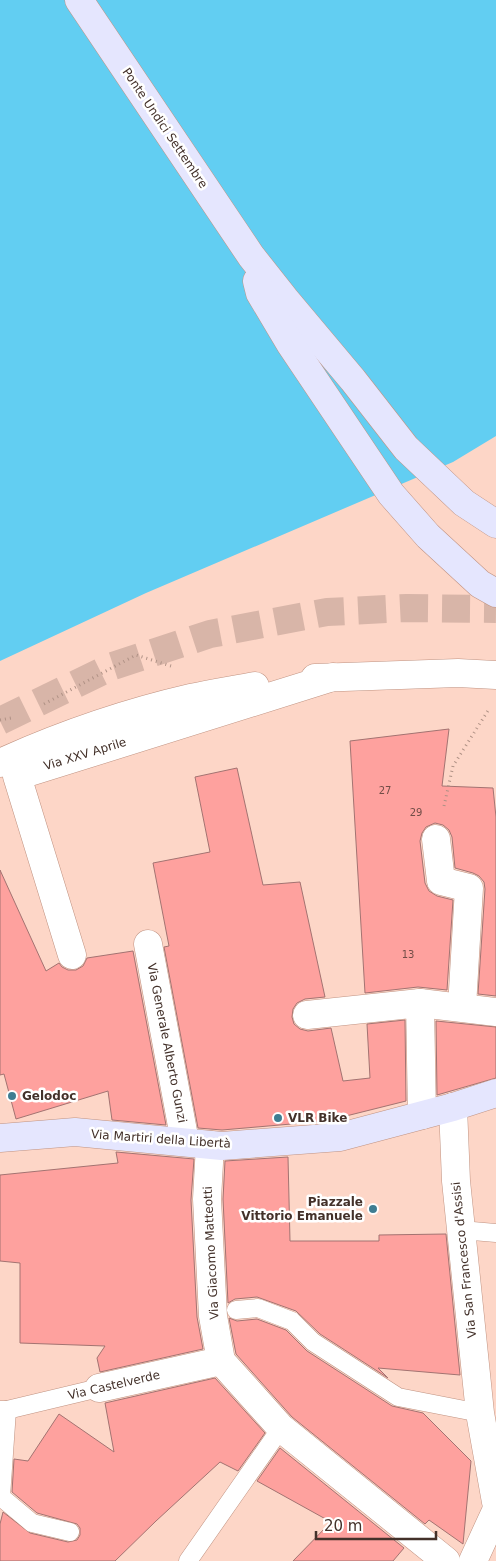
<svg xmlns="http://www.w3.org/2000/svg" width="496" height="1561" viewBox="0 0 496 1561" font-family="'DejaVu Sans',sans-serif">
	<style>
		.water { fill: #62cef2 }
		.building { fill: #fea19e; stroke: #a37371 }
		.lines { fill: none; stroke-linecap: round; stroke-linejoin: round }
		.primary-tunnel { stroke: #d8b5a8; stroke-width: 28; stroke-dasharray: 28 14; stroke-linecap: butt }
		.lane-casing { stroke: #c09382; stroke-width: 19 }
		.street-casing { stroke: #c09382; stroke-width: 29 }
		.secondary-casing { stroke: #c09382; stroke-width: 29 }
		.path { stroke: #af9185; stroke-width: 3; stroke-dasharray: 1 4; stroke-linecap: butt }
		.lane { stroke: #fff; stroke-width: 18 }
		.street { stroke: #fff; stroke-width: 28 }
		.secondary { stroke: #e5e6fe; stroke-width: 28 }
		.poi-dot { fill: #3f7d92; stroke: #fff; stroke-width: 2 }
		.labels { text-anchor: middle; stroke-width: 5; stroke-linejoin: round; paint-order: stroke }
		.number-label { font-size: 10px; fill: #724d47 }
		.street-label { font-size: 12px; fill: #43312a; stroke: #fff }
		.poi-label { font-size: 12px; font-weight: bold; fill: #43312a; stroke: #fff; text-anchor: start }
	</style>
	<rect width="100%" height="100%" fill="#fdd6c7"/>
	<!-- water -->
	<path class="water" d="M0,0H496V436L453,462L146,593L0,661Z"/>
	<!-- building -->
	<g class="building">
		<path d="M449,729L442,786L493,788L496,817V996L478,994L485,889L484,882L479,876L473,873L455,868L452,837L449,830L443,825L435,823L426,827L422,833L420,841L425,883L429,891L437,896L453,900L447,990L418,987L365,993L350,741Z"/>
		<path d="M237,768L263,885L300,882L325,997L305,999L297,1003L293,1009L292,1017L294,1024L300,1029L308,1031L331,1028L343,1081L370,1078L367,1024L405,1020L406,1101L326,1121L222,1130L198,1128L164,947L169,946L153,863L210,852L195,777Z"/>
		<path d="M0,870L46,971L59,963L62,967L68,970H76L83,966L87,958L133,951L166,1125L112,1120L108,1091L16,1119L4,1074L0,1075Z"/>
		<path d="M436,1021L496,1027V1078L437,1095Z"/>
		<path d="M116,1152L194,1159L191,1200L197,1317L203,1349L100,1372L97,1358L105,1346L20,1343V1263L0,1261V1175L118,1163Z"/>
		<path d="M288,1157L290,1241H379V1235L446,1234L460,1375L378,1368L388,1378L320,1334L296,1311L257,1297L235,1299L228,1303L223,1199L225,1161Z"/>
		<path d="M229,1318L237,1321L257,1319L286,1330L307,1351L392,1406L423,1413L471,1461L463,1544L429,1520L425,1524L292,1417L236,1354Z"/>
		<path d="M215,1378L265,1433L238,1471L220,1462L156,1521L115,1561H0V1524L3,1512L30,1533L68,1542L77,1540L80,1535V1528L77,1524L37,1513L12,1492L14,1459L28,1461L59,1414L114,1452L105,1403Z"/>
		<path d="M280,1448L404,1548L393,1561H293L331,1522L257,1481Z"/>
	</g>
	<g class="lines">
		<!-- primary-tunnel -->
		<path class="primary-tunnel" d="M0,721L113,666L210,634L327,612L407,608L496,609"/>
		<defs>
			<g id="lane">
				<path d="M461,1230L496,1233"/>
				<path d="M236,1310L258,1308L292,1321L313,1342L398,1397L480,1413"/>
				<path d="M0,1410H7L99,1388"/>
				<path d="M7,1410L1,1497L32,1523L70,1532"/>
				<path d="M188,1561L281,1428"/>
			</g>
			<g id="street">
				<path d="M315,678L458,673L496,675"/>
				<path d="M0,763C62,735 126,713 191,698C213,693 234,690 255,686"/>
				<path d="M436,839L441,881L469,888L462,1007"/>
				<path d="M148,944L185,1142"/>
				<path d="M72,955L17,776L333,677"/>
				<path d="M420,1003L496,1012"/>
				<path d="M307,1015L420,1003L422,1115"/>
				<path d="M453,1107L456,1181L480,1413L496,1502"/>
				<path d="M210,1145L207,1199L213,1316L221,1361L281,1428L446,1561"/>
				<path d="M99,1388L221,1361"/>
				<path d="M473,1561L496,1511"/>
			</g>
			<g id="secondary">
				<path d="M79,0L251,256L285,299L353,380L406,448L464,503L496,524"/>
				<path d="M257,281L260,293L291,345L391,494L428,536L480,584L496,593"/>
				<path d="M0,1138L75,1132L222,1146L340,1137L453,1107L496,1093"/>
			</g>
		</defs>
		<!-- lane casing -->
		<use href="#lane" class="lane-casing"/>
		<!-- street casing -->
		<use href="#street" class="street-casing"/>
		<!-- secondary casing -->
		<use href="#secondary" class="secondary-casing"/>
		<!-- path -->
		<g class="path">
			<path d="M44,704L136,655L171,666"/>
			<path d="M0,720L11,718"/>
			<path d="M444,806L453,766L489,709"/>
		</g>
		<!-- lane -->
		<use href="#lane" class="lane"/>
		<!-- street -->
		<use href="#street" class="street"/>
		<!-- secondary -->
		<use href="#secondary" class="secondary"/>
	</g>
	<!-- markers -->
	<g class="poi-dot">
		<circle cx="12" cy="1096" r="5"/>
		<circle cx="278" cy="1118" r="5"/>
		<circle cx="373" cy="1209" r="5"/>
	</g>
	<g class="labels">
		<!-- number labels -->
		<g class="number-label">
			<text x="385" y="794">27</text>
			<text x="416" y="816">29</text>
			<text x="408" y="958">13</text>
		</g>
		<!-- street labels -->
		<g class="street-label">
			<text transform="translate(165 128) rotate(56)" y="4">Ponte Undici Settembre</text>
			<text transform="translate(85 754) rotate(-17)" y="4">Via XXV Aprile</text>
			<text transform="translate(167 1043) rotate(79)" y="4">Via Generale Alberto Gunzi</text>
			<text transform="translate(161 1139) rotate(4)" y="4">Via Martiri della Libertà</text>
			<text transform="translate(211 1253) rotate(-93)" y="4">Via Giacomo Matteotti</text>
			<text transform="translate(464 1260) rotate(-96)" y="4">Via San Francesco d'Assisi</text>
			<text transform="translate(114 1385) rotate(-13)" y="4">Via Castelverde</text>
		</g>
		<!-- poi labels -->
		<g class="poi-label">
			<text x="22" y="1100">Gelodoc</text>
			<text x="288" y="1122">VLR Bike</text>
			<text x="363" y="1206" text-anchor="end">Piazzale<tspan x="363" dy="14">Vittorio Emanuele</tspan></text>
		</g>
	</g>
	<!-- scale -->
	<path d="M316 1531v8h120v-8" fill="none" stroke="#43312a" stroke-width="2.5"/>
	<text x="324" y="1531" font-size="15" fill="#43312a" stroke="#ffffff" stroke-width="4" paint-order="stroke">20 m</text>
</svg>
